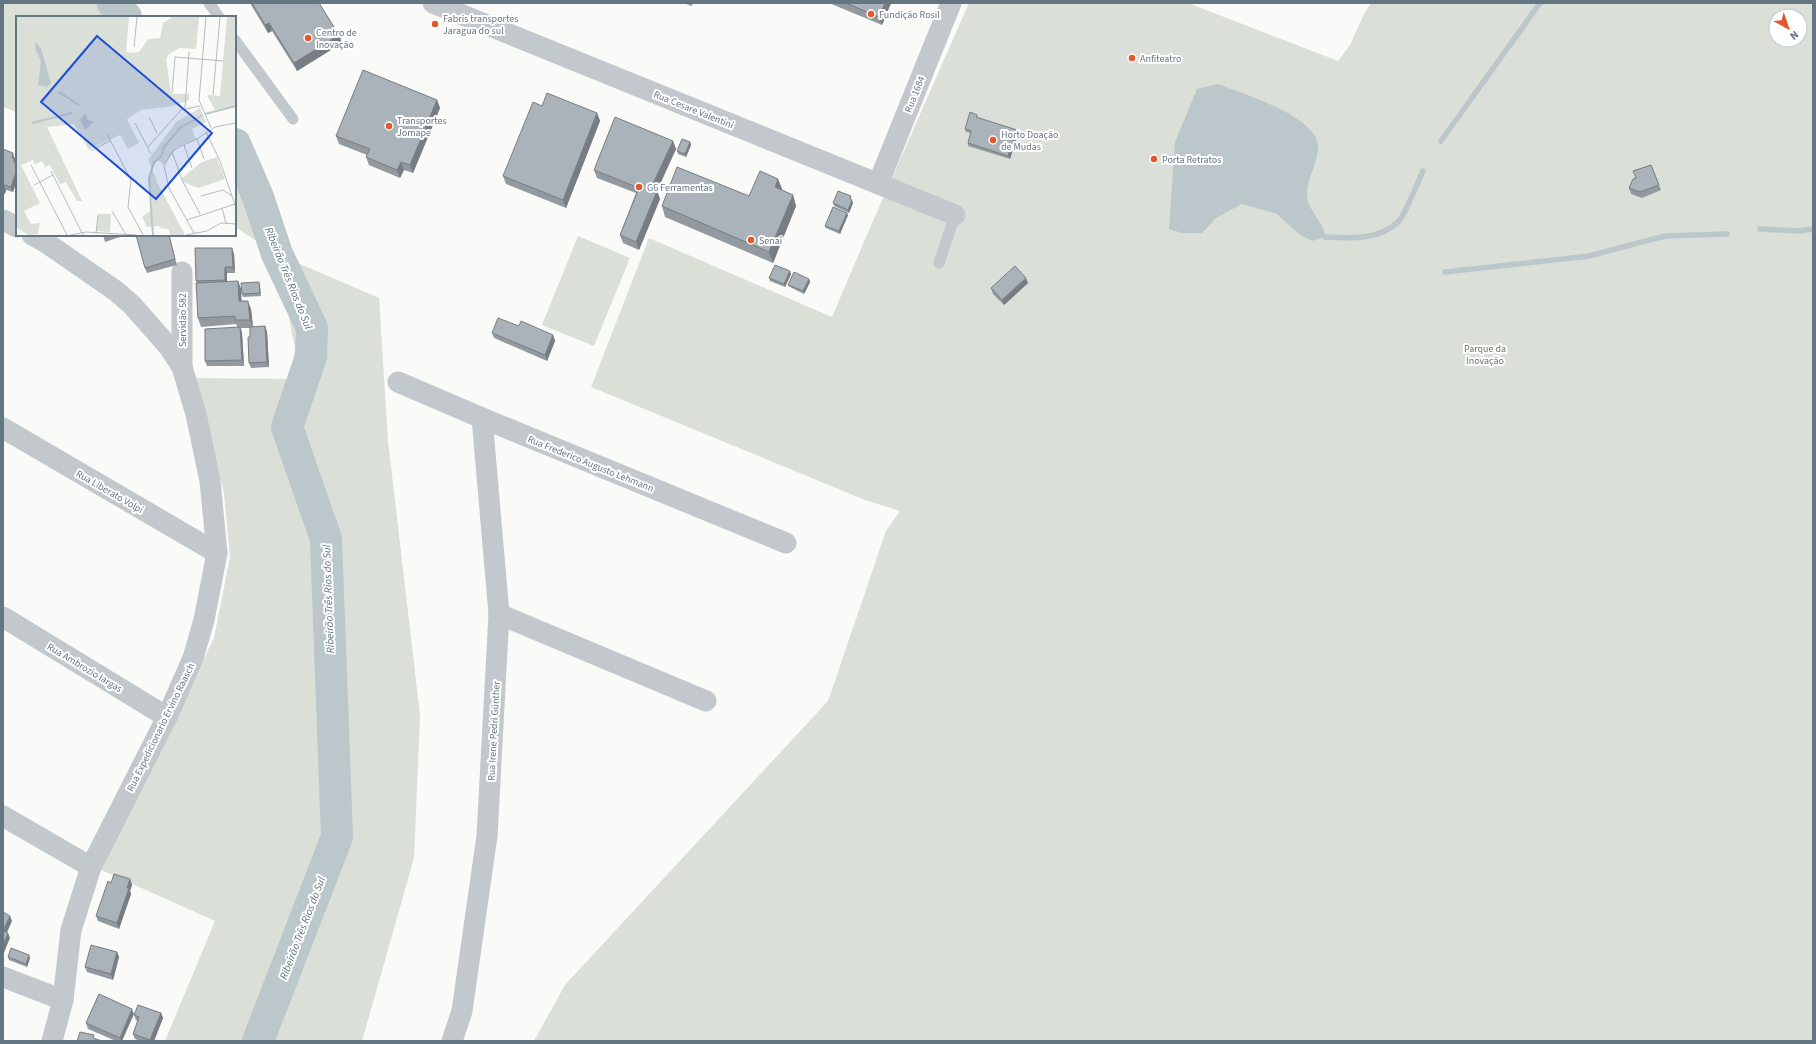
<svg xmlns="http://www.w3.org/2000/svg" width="1816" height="1044" viewBox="0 0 1816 1044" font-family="'Source Sans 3',sans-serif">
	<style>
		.green { fill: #dadfd7; fill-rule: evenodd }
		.water { fill: #bbc7cb }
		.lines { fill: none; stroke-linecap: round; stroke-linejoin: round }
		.stream { stroke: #bbc7cb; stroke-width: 5.5 }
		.river { stroke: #bbc7cb; stroke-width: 32 }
		.lane { stroke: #c3c8cc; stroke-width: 11 }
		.street { stroke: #c3c8cc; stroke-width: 21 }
		.wall { fill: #929a9f }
		.shaded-wall { fill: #777d82 }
		.building { fill: #aab3b9; stroke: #777d82 }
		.poi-dot { fill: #e4572e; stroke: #fff; stroke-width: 1.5 }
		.labels { text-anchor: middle; stroke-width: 4; stroke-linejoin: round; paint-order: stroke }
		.poi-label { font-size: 10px; fill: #657683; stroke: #fff; text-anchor: start }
		.street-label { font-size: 10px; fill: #657683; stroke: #fff }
		.park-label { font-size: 10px; fill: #687a64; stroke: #fff }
		.water-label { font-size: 11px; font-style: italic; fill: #60757c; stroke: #fff }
		.inset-river { fill: none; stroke: #bbc7cb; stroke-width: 2 }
		.inset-road { fill: none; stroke: #b5bdc2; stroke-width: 1 }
		.view { fill: #1d4ed8; fill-opacity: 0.15; stroke: #1d4ed8; stroke-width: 2 }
		.inset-edge { fill: none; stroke: #657683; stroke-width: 2 }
	</style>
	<rect width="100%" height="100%" fill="#fafaf8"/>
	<!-- green -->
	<g class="green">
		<path d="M3,3H113L126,17H17V112L3,107Z"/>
		<path d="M969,3H1188L1338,61L1350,45L1364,14L1371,3H1813V1041H534L565,985L828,701L886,531L900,511L865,500L591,387L649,238L832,317L866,237ZM1776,16H1800V40H1776Z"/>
		<path d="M235,144L258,197L277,254L379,298L388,441L420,715L414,858L362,1041H165L215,921L99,869L214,638L230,557L224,493L194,378L292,379L295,349L277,254L235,227Z"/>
		<path d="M578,236L630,258L594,346L542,325Z"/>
	</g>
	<!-- water -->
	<path class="water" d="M1218,84C1243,94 1317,116 1318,146C1319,161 1306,180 1307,196C1308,212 1325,222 1325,237L1312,241L1299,234L1277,214L1242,204L1216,218L1202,233H1182L1169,229L1175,142L1197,89Z"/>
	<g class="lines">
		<!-- stream -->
		<g class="stream">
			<path d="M1441,141L1540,3"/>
			<path d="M1760,229L1800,231L1813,229"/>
			<path d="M1325,237C1349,238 1379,241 1399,221C1405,215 1418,181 1423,171"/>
			<path d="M1445,272L1589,256L1665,236L1727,234"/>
		</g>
		<!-- river -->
		<g class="river">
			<path d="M113,3L126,17"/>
			<path d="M235,144L258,197L277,254L312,328L311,357L287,427L326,539L337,837L258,1041"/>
		</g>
		<!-- lane -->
		<g class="lane">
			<path d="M209,3L219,17"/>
			<path d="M235,40L293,119"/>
			<path d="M939,263L955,215"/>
		</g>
		<!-- street -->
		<g class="street">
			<path d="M433,3L955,215"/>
			<path d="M878,184L951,3"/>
			<path d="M3,220L17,227"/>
			<path d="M32,235L45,242L116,291L132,305L169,347L182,367L196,414L210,481L217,553L204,620L193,658L167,717L91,867L71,930L63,1000L52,1041"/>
			<path d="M182,272V366"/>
			<path d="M398,382L482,418L786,543"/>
			<path d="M3,428L217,553"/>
			<path d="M499,614L706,701"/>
			<path d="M3,617L167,717"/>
			<path d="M3,816L91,867"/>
			<path d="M3,977L63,1000"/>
			<path d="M452,1041L462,1011L487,836L499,614L482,418"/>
		</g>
	</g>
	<!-- wall -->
	<g class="wall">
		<path d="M250,3H319L339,35L342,43L297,71L272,31L268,33Z"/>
		<path d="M683,3H693L692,6Z"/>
		<path d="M829,3H891L882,25Z"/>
		<path d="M437,100L440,108L413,173L404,170L400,178L369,165L366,157L367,155L339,144L336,136Z"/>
		<path d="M542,106L597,113L600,121L566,208L506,184L503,176Z"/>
		<path d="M977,115L978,118L1018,133L1010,159L968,146V143L971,133L966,132L965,129Z"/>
		<path d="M673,141L676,149L657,191L660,199L639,250L623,243L620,235L636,193L597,178L594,170Z"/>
		<path d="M690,142L691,145L686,157L678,154L677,151Z"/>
		<path d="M3,149L15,158V160L16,162L17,163V180L13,192L6,190L5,194H3Z"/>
		<path d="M1651,165L1661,190L1642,198L1631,194L1629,188L1635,178Z"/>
		<path d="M778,179L782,189V190L793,195L796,206L773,263L665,217L662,206L749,196Z"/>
		<path d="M851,196V200L853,203L849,213L834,206L833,203Z"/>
		<path d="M847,213L848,215L840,234L826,228L825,226Z"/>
		<path d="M103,235H126L105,242Z"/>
		<path d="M169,235L177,265L147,273L145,268Z"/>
		<path d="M232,248L234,254L235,273H227V282L238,281L241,289V301L251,309L253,327L265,326L267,332L269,367L251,368L249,363L250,337V328H241L242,333L244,366H207L205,361L238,328L236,324L201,327L198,318L197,283L196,281Z"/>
		<path d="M790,271L791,274L785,287L770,281L769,278Z"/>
		<path d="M809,279L810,282L804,294L790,287L788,285Z"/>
		<path d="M1028,283L1004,305L993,294L991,288Z"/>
		<path d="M260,284L261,296L243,297L242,294Z"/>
		<path d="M519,326L553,335L555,341L547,361L494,338L492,333Z"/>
		<path d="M130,879L132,885L130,891L131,894L119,929L98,921L96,916L111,883Z"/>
		<path d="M117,952L119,957L113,980L87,972L85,967Z"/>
		<path d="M29,955L30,958L27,967L9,960L8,957Z"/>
		<path d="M99,994L122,1041H116L88,1029L86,1023Z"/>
		<path d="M161,1013L163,1018L154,1041H140L135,1039L133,1034L138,1021L136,1020L134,1015Z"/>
	</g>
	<!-- shaded-wall -->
	<g class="shaded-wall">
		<path d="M885,3H891L882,25L879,17Z"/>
		<path d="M269,23L272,31L268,33L265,25Z"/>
		<path d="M339,35L342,43L297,71L294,63Z"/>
		<path d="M437,100L440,108L413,173L410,165Z"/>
		<path d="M597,113L600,121L566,208L563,200Z"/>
		<path d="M1017,130L1018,133L1010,159L1008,156Z"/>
		<path d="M673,141L676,149L654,197L651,188Z"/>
		<path d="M690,142L691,145L686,157L685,154Z"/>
		<path d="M13,153L16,164V167L12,158Z"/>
		<path d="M401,162L404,170L400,178L397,170Z"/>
		<path d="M17,169V180L13,192L11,187Z"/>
		<path d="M778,179L782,189L779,198L775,187Z"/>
		<path d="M4,185L6,190L5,194L3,189Z"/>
		<path d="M657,191L660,199L639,250L636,242Z"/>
		<path d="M793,195L796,206L773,263L769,252Z"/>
		<path d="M852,200L853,203L849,213L848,210Z"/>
		<path d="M847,213L848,215L840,234L839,231Z"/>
		<path d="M232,248L234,254L235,273L233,267Z"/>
		<path d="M225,267L227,273V285L225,280Z"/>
		<path d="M790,271L791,274L785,287L784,284Z"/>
		<path d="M1026,278L1028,283L1004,305L1002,300Z"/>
		<path d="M809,279L810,282L804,294L803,291Z"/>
		<path d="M238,281L241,289L242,309L239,301Z"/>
		<path d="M248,301L251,309L253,328L250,320Z"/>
		<path d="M265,326L267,332L269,367L267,362Z"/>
		<path d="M240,327L242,333L244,366L242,360Z"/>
		<path d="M553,335L555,341L547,361L545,355Z"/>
		<path d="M130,879L132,885L130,891L131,894L119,929L117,923L127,888Z"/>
		<path d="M10,916L12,921L5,937L3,931Z"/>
		<path d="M8,933L10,938L3,955V945Z"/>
		<path d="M117,952L119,957L113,980L111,974Z"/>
		<path d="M29,955L30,958L27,967L26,964Z"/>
		<path d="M132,1009L134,1014L122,1041H121L120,1038Z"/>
		<path d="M161,1013L163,1018L154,1041H150V1040Z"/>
	</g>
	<!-- building -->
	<g class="building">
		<path d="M252,3H319L339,35L294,63L269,23L265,25Z"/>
		<path d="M846,3H885L879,17Z"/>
		<path d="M363,70L437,100L410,165L401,162L397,170L366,157L370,149L336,136Z"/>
		<path d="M547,93L597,113L563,200L503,176L533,102L542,106Z"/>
		<path d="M970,112L977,115L976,117L1017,130L1008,156L968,143L971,131L965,129Z"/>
		<path d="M615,117L673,141L651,188L657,191L636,242L620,235L639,188L594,170Z"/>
		<path d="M682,139L690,142L685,154L677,151Z"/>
		<path d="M3,149L13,153L12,158H14V162L17,163V169L11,187L4,185L3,189Z"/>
		<path d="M1651,165L1659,185L1640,192L1629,188L1633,179L1636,178L1633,171Z"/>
		<path d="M677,167L749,196L760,171L778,179L775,187L793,195L769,252L662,206Z"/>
		<path d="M838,191L851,196L850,199L852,200L848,210L833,203Z"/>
		<path d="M833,207L847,213L839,231L825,226Z"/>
		<path d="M136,235H169L175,259L145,268Z"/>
		<path d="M195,248H232L233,267H225V280L196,281Z"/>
		<path d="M775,265L790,271L784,284L769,278Z"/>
		<path d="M1015,266L1026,278L1002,300L991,288Z"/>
		<path d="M794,272L809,279L803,291L788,285Z"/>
		<path d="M238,281L239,301H248L250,320H235V316L198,318L196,283Z"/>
		<path d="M259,282L260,293L242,294L241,283Z"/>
		<path d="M498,318L519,326L521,321L553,335L545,355L492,333Z"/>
		<path d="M265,326L267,362L249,363L248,337H250V327Z"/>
		<path d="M240,327L242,360L205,361V329Z"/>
		<path d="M114,874L130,879L127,888H129L117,923L96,916L108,881L111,883Z"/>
		<path d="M3,912L10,916L3,931L8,933L3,945Z"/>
		<path d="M91,945L117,952L111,974L85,967Z"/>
		<path d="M11,948L29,955L26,964L8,957Z"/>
		<path d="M99,994L132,1009L120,1038L86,1023Z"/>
		<path d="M138,1005L161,1013L150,1040L133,1034L139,1017L134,1015Z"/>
		<path d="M80,1032L94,1035L93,1038L102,1041H77Z"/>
	</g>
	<!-- markers -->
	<g class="poi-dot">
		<circle cx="871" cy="14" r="4"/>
		<circle cx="435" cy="24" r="4"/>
		<circle cx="308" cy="38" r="4"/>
		<circle cx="1132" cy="58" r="4"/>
		<circle cx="389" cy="126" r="4"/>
		<circle cx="993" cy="140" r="4"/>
		<circle cx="1154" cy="159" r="4"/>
		<circle cx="639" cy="187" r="4"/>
		<circle cx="751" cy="240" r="4"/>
	</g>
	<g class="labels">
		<!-- poi labels -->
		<g class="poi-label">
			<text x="879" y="18">Fundição Rosil</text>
			<text x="443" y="22">Fabris transportes<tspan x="443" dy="12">Jaragua do sul</tspan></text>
			<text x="316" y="36">Centro de<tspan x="316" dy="12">Inovação</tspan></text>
			<text x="1140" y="62">Anfiteatro</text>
			<text x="397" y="124">Transportes<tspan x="397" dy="12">Jomape</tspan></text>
			<text x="1001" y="138">Horto Doação<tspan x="1001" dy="12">de Mudas</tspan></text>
			<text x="1162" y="163">Porta Retratos</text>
			<text x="647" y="191">G6 Ferramentas</text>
			<text x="759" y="244">Senai</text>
		</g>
		<!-- street labels -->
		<g class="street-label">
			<text transform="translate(914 94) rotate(-68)" y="4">Rua 1684</text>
			<text transform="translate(694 109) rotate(22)" y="4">Rua Cesare Valentini</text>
			<text transform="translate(182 320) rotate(-90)" y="4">Servidão 582</text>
			<text transform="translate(591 463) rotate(22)" y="4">Rua Frederico Augusto Lehmann</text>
			<text transform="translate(110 491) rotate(30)" y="4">Rua Liberato Volpi</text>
			<text transform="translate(85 667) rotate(31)" y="4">Rua Ambrozio Iargas</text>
			<text transform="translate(160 727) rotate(-64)" y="4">Rua Expedicionario Ervino Raasch</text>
			<text transform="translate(493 731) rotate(-87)" y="4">Rua Irene Pedri Günther</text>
		</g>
		<!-- park labels -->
		<g class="park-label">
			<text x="1485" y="352">Parque da<tspan x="1485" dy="12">Inovação</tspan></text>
		</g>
		<!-- water labels -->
		<g class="water-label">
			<text transform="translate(289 278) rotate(68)" y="4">Ribeirão Três Rios do Sul</text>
			<text transform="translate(328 599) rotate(-92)" y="4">Ribeirão Três Rios do Sul</text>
			<text transform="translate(302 928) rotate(-69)" y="4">Ribeirão Três Rios do Sul</text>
		</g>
	</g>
	<!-- overview -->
	<g transform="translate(16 16)">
		<rect width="220" height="220" fill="#fafaf8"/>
		<path d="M0,1H113L110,36L116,37L123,36L132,23L144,22L147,7L156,1H183L180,33L164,32L153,38L150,43L155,78H173V84L157,90L125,94L111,103L123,127L112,133L104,119L73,134L58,108L31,111L66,185H61L50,166L44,168L34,149L29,151L26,145L19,148L17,144L5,149L24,187L8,195L15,208L24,207L22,218L12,219L0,211ZM211,1H220V90L199,94L191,79L204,80ZM184,92L190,106L176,113L180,123L161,131L148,149L142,144L136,152L141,166L169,219H155L152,213L144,212V210L131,211L126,201L136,194L133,162L136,152L132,144L160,106ZM201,141L209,163L182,172L167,166L166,162L173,156L186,146ZM82,198H95L94,216L81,215Z" fill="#dadfd7"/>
		<path d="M20,26L25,33L35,67L31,71L22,69L25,45L19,32ZM69,97L72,104L78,106L69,114L64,104Z" fill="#bbc7cb"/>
		<path class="inset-river" d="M43,76L63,89M189,98L220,90M16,107L56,97M137,219L133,162L138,146L145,141L148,131L164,112L187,99"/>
		<path class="inset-road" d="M190,1L183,84L195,112M118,31L121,1M156,77L159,41L207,45M197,79L204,1M169,92L173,36M133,101L141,117M119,107L135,138M190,116L204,145L220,192M91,118L115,164L112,191L127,219M181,123L188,143M168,129L176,152M132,131L165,94L184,90M75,135L94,125M156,136L167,166L184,198M15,149L51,219M35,155L67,219M18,169L37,159M185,180L207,174L216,180M206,192L210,207M96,195L110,219M171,204L219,188M80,217L82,199M178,217L153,172L148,150L156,136L163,131L181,123L199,111L220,107M54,219L70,216L121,219M170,219L191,215L205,207L220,208"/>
		<path class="view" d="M81,20L196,117L140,183L25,86Z"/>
		<rect width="220" height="220" class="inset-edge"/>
	</g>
	<!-- border -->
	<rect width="1816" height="1044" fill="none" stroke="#657683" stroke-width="8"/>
	<!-- north arrow -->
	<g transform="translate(1788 28) rotate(140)"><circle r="19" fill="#ffffff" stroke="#c1c8cd"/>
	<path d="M0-3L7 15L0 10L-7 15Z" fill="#e4572e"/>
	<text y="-6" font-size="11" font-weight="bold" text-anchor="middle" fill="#657683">N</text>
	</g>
</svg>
